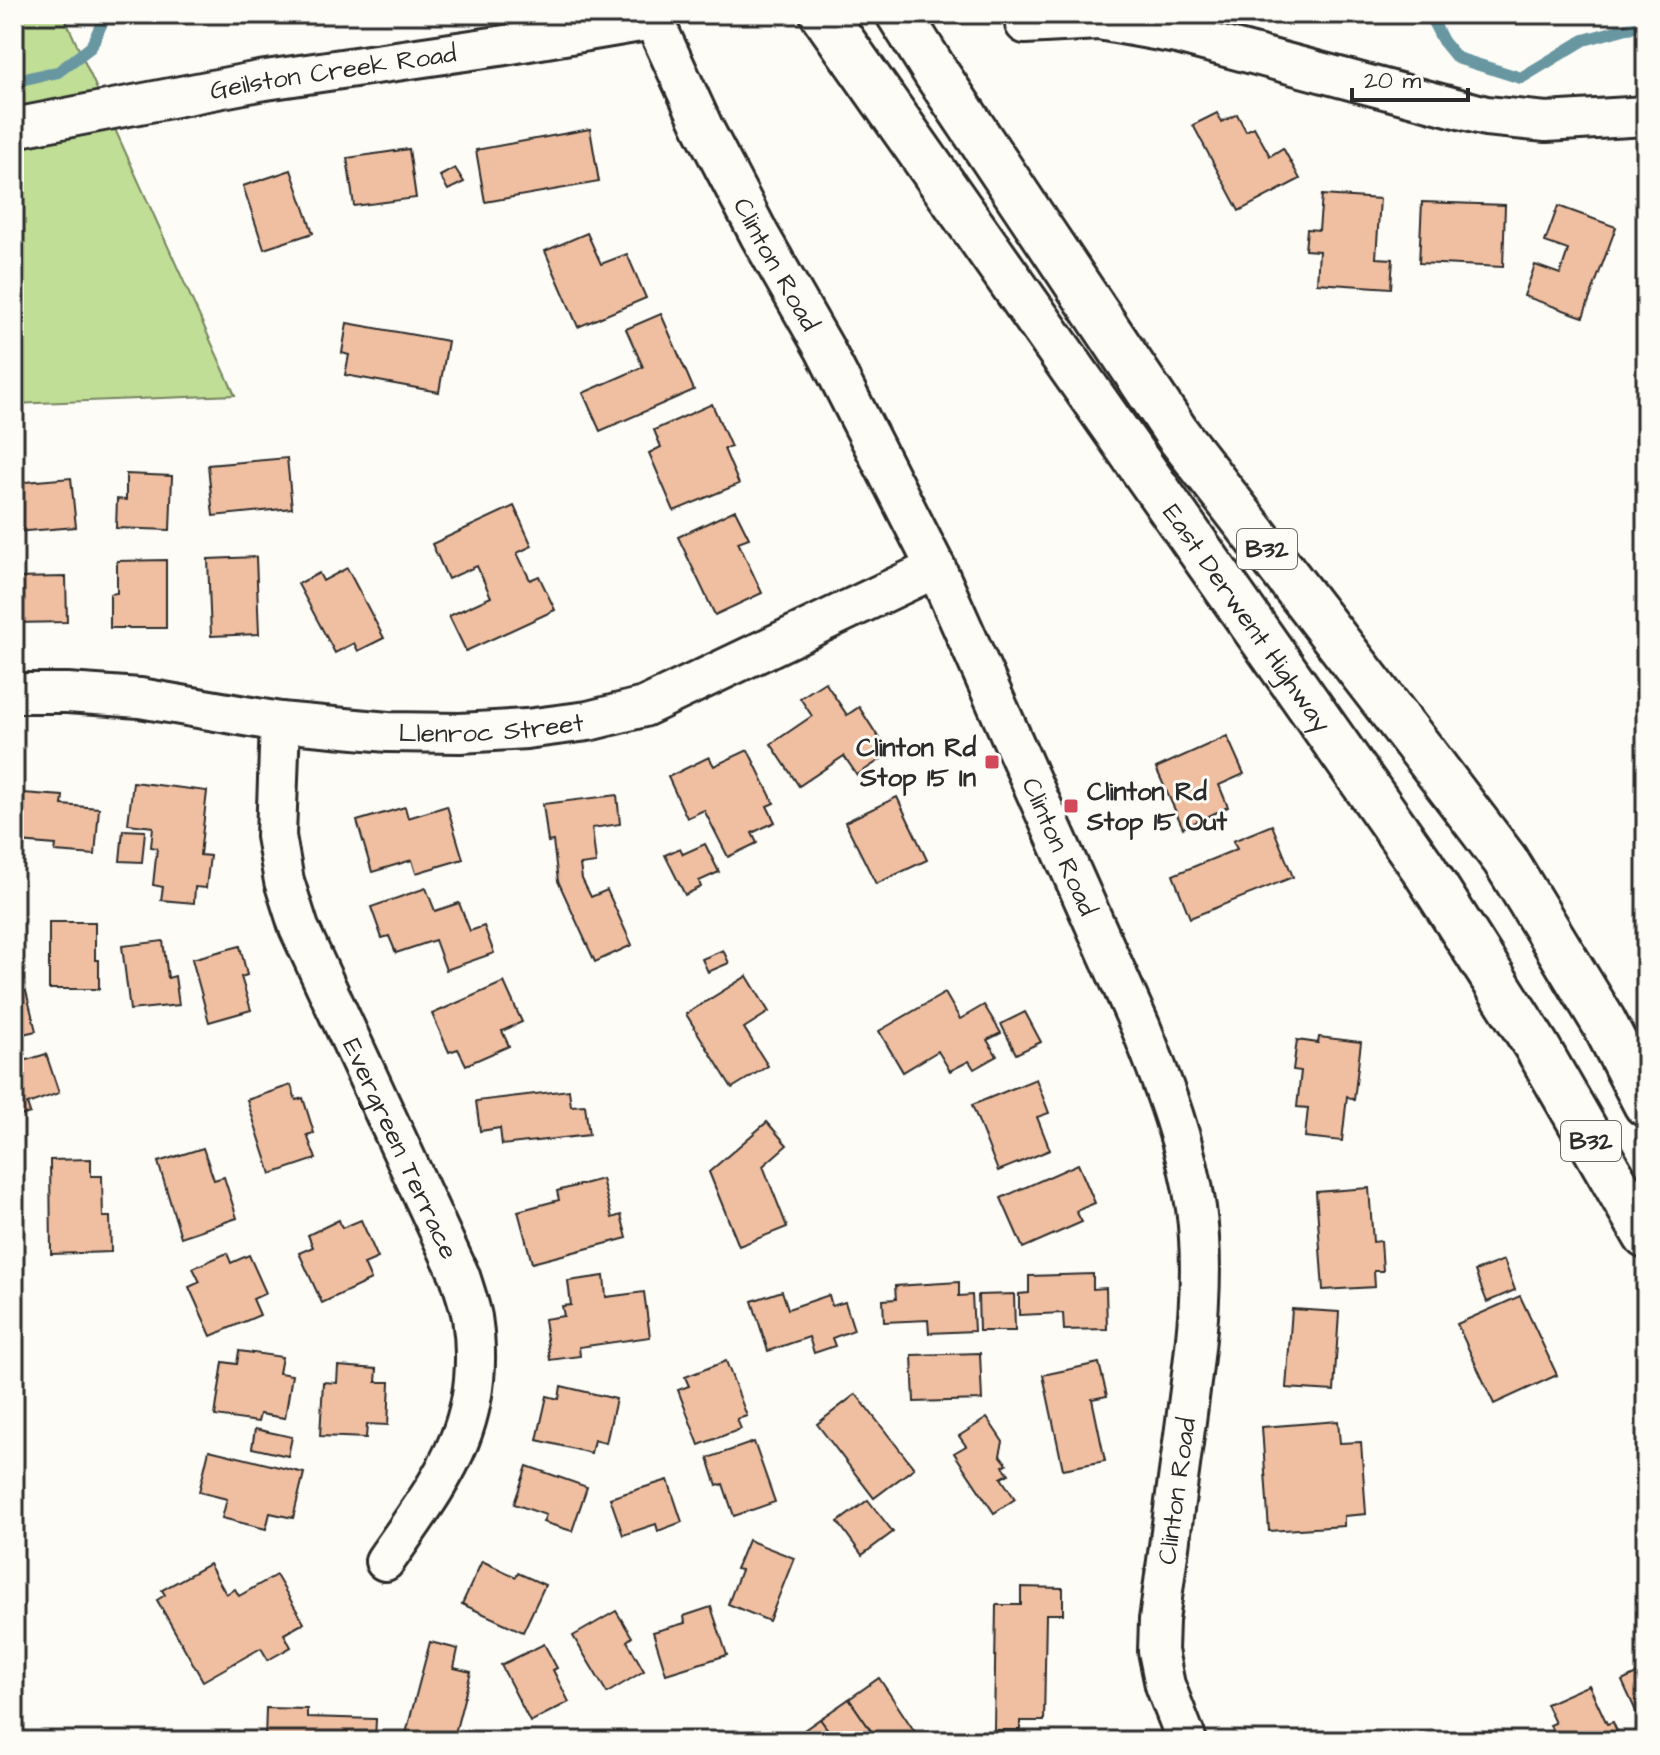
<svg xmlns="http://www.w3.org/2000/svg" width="1660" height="1755" viewBox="0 0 1660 1755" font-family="'Architects Daughter',sans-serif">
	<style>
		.green { fill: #c0de96; stroke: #768460; stroke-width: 2 }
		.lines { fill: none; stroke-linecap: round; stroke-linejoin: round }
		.stream { stroke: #6897a2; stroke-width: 12 }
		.building { fill: #f0bfa1; stroke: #2b2b2b; stroke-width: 2 }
		.minor-casing { stroke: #2b2b2b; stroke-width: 44 }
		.primary-casing { stroke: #2b2b2b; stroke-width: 50 }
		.minor { stroke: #fdfcf7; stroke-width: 38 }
		.primary { stroke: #fdfcf7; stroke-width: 44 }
		.poi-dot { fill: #d1495b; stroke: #fdfcf7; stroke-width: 3 }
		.labels { text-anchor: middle; stroke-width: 6; stroke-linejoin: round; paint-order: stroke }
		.shield { fill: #fdfcf7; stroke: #6a6a68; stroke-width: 2 }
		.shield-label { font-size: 24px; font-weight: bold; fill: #2b2b2b }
		.street-label { font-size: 26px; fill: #2b2b2b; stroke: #fdfcf7 }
		.poi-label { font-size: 26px; font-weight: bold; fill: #2b2b2b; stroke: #fdfcf7; text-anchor: end }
	</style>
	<rect width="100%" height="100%" fill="#fdfcf7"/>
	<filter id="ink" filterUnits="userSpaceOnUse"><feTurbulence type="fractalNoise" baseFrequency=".0125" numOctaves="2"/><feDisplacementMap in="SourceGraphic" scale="16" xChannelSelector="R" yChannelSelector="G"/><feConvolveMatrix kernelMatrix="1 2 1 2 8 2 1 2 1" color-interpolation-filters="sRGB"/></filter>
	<g filter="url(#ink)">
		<!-- green -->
		<path class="green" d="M14,14H63L235,395L14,404Z"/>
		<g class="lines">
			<!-- stream -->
			<g class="stream">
				<path d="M1429,14L1443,41L1457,58L1521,78L1584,40L1627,28L1646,26"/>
				<path d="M14,81L58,72L91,47L106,14"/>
			</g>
		</g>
		<!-- building -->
		<g class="building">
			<path d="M1217,113L1222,122L1237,114L1246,131L1254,127L1270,156L1283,148L1300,179L1239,211L1193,125Z"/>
			<path d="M590,129L599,182L485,202L476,150Z"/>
			<path d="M409,149L416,198L354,206L347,158Z"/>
			<path d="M455,168L464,182L448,190L440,176Z"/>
			<path d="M291,170L313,233L264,249L243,186Z"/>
			<path d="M1322,195L1380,199L1376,258L1393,259L1391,288L1317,283L1319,251L1305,250L1307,229L1319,230Z"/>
			<path d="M1422,202L1505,205L1503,267L1419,263Z"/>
			<path d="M1558,206L1616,227L1583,317L1524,296L1535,265L1560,274L1568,250L1545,242Z"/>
			<path d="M1644,230H1646V303H1637Z"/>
			<path d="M587,233L601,264L627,254L646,298L578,327L545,251Z"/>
			<path d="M661,314L694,390L600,431L583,393L643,367L626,329Z"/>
			<path d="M347,323L448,341L439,392L345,375L349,355L342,353Z"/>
			<path d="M712,404L731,447L724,449L739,484L674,511L649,453L661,447L654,430Z"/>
			<path d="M287,458L292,508L213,516L208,465Z"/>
			<path d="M126,474L172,476L170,530L116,528L117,499L126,500Z"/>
			<path d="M71,478L76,527L14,532V483Z"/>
			<path d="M514,506L532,546L517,553L530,580L539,576L555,610L466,651L449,616L491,597L477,566L448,579L432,544Z"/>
			<path d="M735,510L749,538L738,542L762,593L715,615L678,537Z"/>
			<path d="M256,557L259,634L211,636L208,559Z"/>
			<path d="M166,560V628H110V594L117,593V561Z"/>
			<path d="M347,568L384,638L358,651L354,643L335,653L298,584L319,573L323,581Z"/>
			<path d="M66,577L67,622L14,623V578Z"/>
			<path d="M825,682L847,715L859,707L889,754L857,775L844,756L799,786L771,744L812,716L800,698Z"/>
			<path d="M1227,736L1244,774L1219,785L1228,807L1183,828L1156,768Z"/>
			<path d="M748,750L774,803L767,806L775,822L752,833L757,843L728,857L704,810L687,818L668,777L709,757L714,766Z"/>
			<path d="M133,782L207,791L200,855L210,856L206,888L195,887L194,903L161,900L163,887L153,885L157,848L151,847L153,827L128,824Z"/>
			<path d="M23,793L63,796L62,805L99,808L95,855L55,852L56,845L19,842Z"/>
			<path d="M617,795L620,824L592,828L596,863L580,865L582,879L591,897L607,890L632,945L595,962L558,881L553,841L548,842L543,804Z"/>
			<path d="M897,797L927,860L876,884L845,822Z"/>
			<path d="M447,806L463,859L416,873L412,860L372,872L357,821L405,807L408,818Z"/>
			<path d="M1272,825L1293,877L1190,918L1173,875L1237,849L1233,841Z"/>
			<path d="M123,830L145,831L142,862L120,861Z"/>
			<path d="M705,844L719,872L699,881L701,887L685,895L665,855L680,848L683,854Z"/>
			<path d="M426,888L435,911L459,903L470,931L484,926L494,953L446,970L435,940L396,953L389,936L382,938L371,907Z"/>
			<path d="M49,922H95V960H99V989H49Z"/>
			<path d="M163,941L168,978L175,976L179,1005L130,1010L122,946Z"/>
			<path d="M240,946L247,975L241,977L251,1010L209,1022L192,959Z"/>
			<path d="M723,950L729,963L708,972L702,959Z"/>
			<path d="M747,976L769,1012L744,1028L768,1066L732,1088L686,1014Z"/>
			<path d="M504,982L522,1022L502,1031L509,1046L466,1065L458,1049L449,1052L432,1014Z"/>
			<path d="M26,991L36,1031L14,1036V994Z"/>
			<path d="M945,993L960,1019L984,1005L1001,1033L987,1040L997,1056L974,1069L969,1061L950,1071L938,1051L903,1072L879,1031Z"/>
			<path d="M1025,1012L1041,1042L1016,1054L1001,1024Z"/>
			<path d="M1319,1037L1361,1042L1354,1100L1347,1096L1342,1141L1305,1137L1308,1108L1297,1107L1301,1071L1293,1070L1297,1040L1318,1043Z"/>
			<path d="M46,1054L59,1093L27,1104L30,1113L14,1118V1064Z"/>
			<path d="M1036,1079L1049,1113L1037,1117L1050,1150L998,1171L972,1105Z"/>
			<path d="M291,1085L296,1100L303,1098L314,1133L307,1135L316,1159L271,1174L247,1100Z"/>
			<path d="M569,1090L571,1106L585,1105L589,1135L502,1145L500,1128L480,1131L476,1101Z"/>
			<path d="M767,1122L787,1145L763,1166L787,1227L739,1246L709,1172Z"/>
			<path d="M203,1148L214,1180L224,1177L237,1218L181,1237L158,1162Z"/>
			<path d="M91,1159V1176H102L103,1217H110L111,1252L51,1254L50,1160Z"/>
			<path d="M1078,1164L1095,1203L1076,1211L1082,1222L1023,1248L1001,1198Z"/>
			<path d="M602,1179L612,1218L621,1215L627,1238L532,1263L518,1211L559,1200L557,1191Z"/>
			<path d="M1369,1188L1373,1242L1381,1241L1383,1271H1374L1375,1287L1323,1290L1316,1192Z"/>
			<path d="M339,1220L342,1228L361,1220L378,1258L364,1264L371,1280L322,1303L299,1253L313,1247L308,1235Z"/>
			<path d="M227,1253L231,1263L249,1255L266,1293L253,1299L260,1315L211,1336L189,1287L200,1282L193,1268Z"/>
			<path d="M1504,1260L1515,1290L1487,1302L1475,1271Z"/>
			<path d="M1093,1274V1289L1106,1288L1107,1329L1064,1330L1063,1313L1019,1315V1294L1029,1293V1276Z"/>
			<path d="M604,1276L606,1297L644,1292L650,1337L579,1347L580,1356L550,1360L544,1319L564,1316L562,1306L571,1305L568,1281Z"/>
			<path d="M959,1282V1296L972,1295L974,1331L929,1333L928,1320L884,1322L883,1300L896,1299L895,1286Z"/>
			<path d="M782,1291L788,1309L829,1295L832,1306L845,1302L854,1330L832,1338L835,1346L814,1353L809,1337L768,1351L752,1301Z"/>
			<path d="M1014,1294L1015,1331H979L978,1295Z"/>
			<path d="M1520,1296L1557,1375L1494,1404L1457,1324Z"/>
			<path d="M1292,1309L1339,1312L1334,1391L1286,1388Z"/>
			<path d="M239,1351L282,1357L279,1373L292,1375L285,1418L260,1414L258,1422L215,1416L223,1362L237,1364Z"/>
			<path d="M980,1353L982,1400L914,1402L912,1355Z"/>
			<path d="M726,1361L747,1416L737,1419L741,1429L699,1445L678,1390L689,1386L685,1377Z"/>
			<path d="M1099,1363L1107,1396L1092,1399L1105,1461L1063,1469L1043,1375Z"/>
			<path d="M338,1366L377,1369L376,1382H390L388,1425L367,1424L366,1438L320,1436L323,1382L337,1383Z"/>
			<path d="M561,1386L616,1399L606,1443L594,1440L591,1453L537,1440L547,1396L559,1399Z"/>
			<path d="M856,1394L914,1468L874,1498L817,1424Z"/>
			<path d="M987,1418L1003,1442L1000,1455L1007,1464L1003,1466L1009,1474L1001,1478L1015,1499L994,1513L954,1453L966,1446L959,1436Z"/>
			<path d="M1338,1421L1340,1443L1361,1442L1366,1514L1344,1516V1526L1269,1531L1262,1427Z"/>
			<path d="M255,1429L292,1437L288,1456L252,1448Z"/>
			<path d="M754,1442L775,1502L734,1516L723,1484L717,1486L708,1458Z"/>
			<path d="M209,1450L304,1473L293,1518L270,1513L266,1529L222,1518L227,1499L199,1492Z"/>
			<path d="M527,1466L587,1487L572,1531L543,1522L546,1515L514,1504Z"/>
			<path d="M668,1480L682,1522L658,1531L656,1524L623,1535L610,1498Z"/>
			<path d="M868,1500L893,1532L862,1555L838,1522Z"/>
			<path d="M748,1540L794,1558L769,1621L728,1604L741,1570L736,1569Z"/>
			<path d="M482,1561L516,1577L518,1573L545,1585L523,1632L462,1604Z"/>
			<path d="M209,1564L226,1594L235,1589L239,1596L276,1575L304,1623L284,1634L291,1647L268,1660L261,1648L203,1681L157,1600L165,1595L162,1590Z"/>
			<path d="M1021,1587L1063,1588V1614H1046L1044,1721H1020V1730H994L996,1605H1021Z"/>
			<path d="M711,1607L727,1655L666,1674L653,1632L685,1623L684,1616Z"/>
			<path d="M616,1611L632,1637L627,1641L644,1671L607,1693L573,1636Z"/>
			<path d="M430,1642L458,1649L454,1668L471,1672L453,1741H404Z"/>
			<path d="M544,1644L557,1668L553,1670L569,1702L530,1722L501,1665Z"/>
			<path d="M1646,1669V1733L1622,1681Z"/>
			<path d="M879,1678L921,1741H878L849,1699Z"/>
			<path d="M1589,1685L1607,1724L1613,1722L1621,1741H1557L1550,1725L1555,1723L1546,1704Z"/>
			<path d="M849,1699L878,1741H836L820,1719Z"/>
			<path d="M266,1708L307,1709V1717L376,1719L375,1741H265Z"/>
			<path d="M820,1719L836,1741H792L791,1739Z"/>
		</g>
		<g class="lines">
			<defs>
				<g id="minor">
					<path id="s1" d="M651,14L703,127L760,236L824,348L936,568L1141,1028C1164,1086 1187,1146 1196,1208C1206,1279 1195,1351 1186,1421C1177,1487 1168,1554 1159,1620L1158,1651L1165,1685L1187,1741"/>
					<path d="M1025,24L1099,20L1177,34L1486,116L1546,122L1646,116"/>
					<path id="s2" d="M14,128L259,81L499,46L652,20"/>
					<path id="s3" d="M14,693H67L140,698L280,722L388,732L460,733L526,729L588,721L644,707L936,568"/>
					<path id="s4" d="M280,722L276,836L284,881L299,928L460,1276C464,1289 469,1303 472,1317C488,1424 442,1479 385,1561"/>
				</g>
				<g id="primary">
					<path id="s5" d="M823,14L1422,866L1537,1047L1646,1236"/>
					<path d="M899,14L936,73L1178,435L1423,752L1505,860L1603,1021L1646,1104"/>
				</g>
			</defs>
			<!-- minor casing -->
			<use href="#minor" class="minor-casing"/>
			<!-- primary casing -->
			<use href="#primary" class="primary-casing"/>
			<!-- minor -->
			<use href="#minor" class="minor"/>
			<!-- primary -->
			<use href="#primary" class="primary"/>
		</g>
	</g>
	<!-- markers -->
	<g class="poi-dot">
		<rect x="984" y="754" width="16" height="16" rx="4"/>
		<rect x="1063" y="798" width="16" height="16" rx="4"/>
	</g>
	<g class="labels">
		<!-- shield labels -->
		<g class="shield">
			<rect x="1237" y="529" width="60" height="40" rx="6"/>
			<rect x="1561" y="1121" width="60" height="40" rx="6"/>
		</g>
		<g class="shield-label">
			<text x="1267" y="557">B32</text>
			<text x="1591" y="1149">B32</text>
		</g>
		<!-- street labels -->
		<g class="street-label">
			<text dy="9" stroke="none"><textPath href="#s2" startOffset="324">Geilston Creek Road</textPath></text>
			<text dy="9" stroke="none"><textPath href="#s1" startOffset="280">Clinton Road</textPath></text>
			<text dy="9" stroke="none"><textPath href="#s5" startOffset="738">East Derwent Highway</textPath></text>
			<text dy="9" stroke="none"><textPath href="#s3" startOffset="480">Llenroc Street</textPath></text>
			<text dy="9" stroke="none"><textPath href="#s1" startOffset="928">Clinton Road</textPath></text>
			<text dy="9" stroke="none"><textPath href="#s4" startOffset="452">Evergreen Terrace</textPath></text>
			<text transform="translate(1176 1491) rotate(-82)" y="9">Clinton Road</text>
		</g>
		<!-- poi labels -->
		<g class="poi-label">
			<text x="976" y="756">Clinton Rd<tspan x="976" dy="30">Stop 15 In</tspan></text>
			<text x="1087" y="800" text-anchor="start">Clinton Rd<tspan x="1087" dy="30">Stop 15 Out</tspan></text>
		</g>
	</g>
	<!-- margin -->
	<rect width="1660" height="1755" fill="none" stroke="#fdfcf7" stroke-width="48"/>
	<rect x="24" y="24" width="1612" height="1707" fill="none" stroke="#2b2b2b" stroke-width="3" filter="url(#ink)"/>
	<!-- scale -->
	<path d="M1352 88v12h116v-12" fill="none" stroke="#2b2b2b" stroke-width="4"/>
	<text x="1364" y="88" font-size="24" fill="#2b2b2b" stroke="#fdfcf7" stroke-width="6" paint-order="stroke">20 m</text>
</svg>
